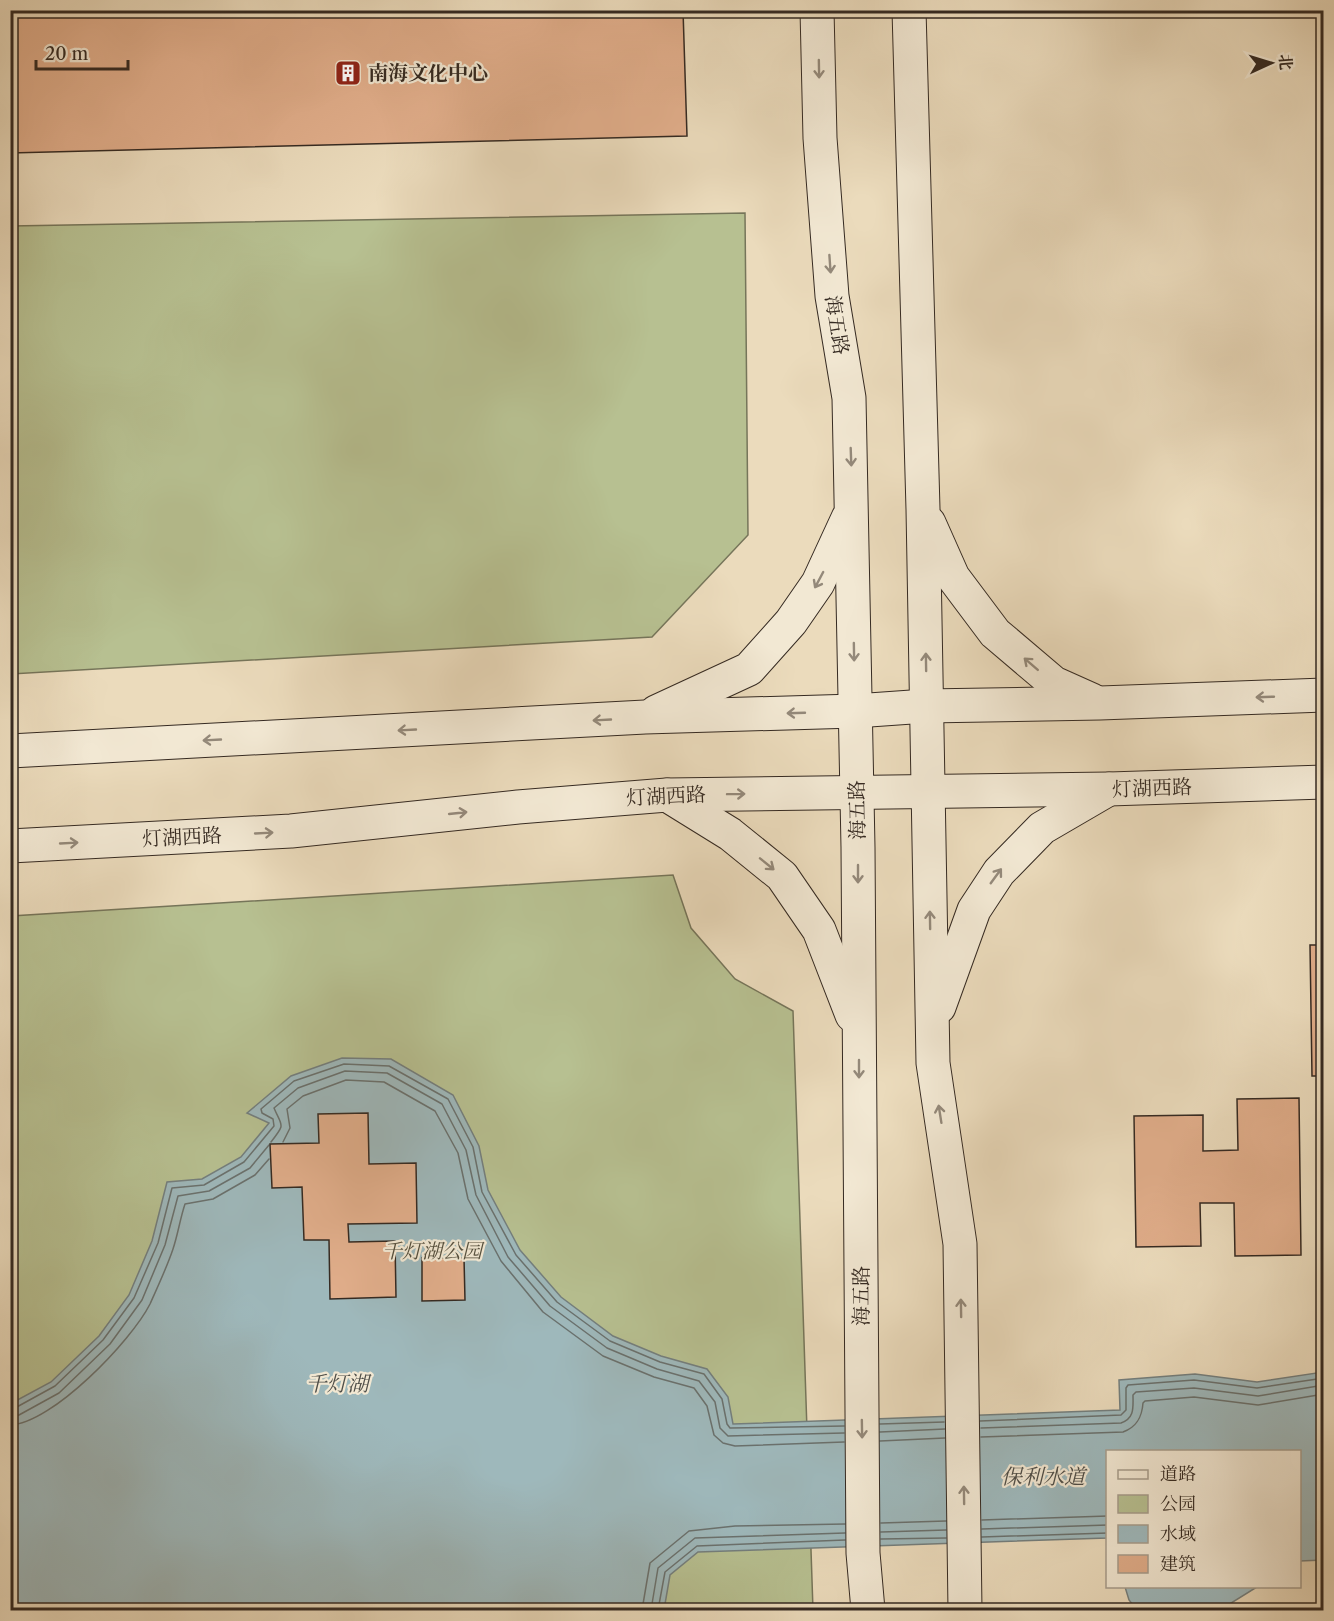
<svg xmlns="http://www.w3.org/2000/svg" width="1334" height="1621" viewBox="0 0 1334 1621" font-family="'Libre Caslon Text','Noto Serif SC',serif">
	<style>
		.green { fill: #b7c091; stroke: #76755a; stroke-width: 1.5 }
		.water { fill: #9eb8bb; stroke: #747f7e; stroke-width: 1.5 }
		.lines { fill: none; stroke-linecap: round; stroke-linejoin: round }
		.shore { stroke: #6a716e; stroke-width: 1.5 }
		.building { fill: #e0ad8a; stroke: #352a22; stroke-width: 1.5 }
		.secondary-casing { stroke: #352a22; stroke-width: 35 }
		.secondary { stroke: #f2e8d3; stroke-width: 33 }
		.oneway { stroke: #94897a }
		.labels { text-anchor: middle; stroke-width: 4.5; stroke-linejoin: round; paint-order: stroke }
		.poi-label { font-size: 20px; font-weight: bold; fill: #352a22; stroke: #f2e8d3; text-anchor: start }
		.street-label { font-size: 20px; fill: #352a22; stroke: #f2e8d3 }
		.park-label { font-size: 20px; font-style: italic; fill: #56503e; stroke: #f2e8d3 }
		.water-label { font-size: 21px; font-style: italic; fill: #4f4e48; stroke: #f2e8d3 }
	</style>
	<rect width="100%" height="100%" fill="#ebdbbc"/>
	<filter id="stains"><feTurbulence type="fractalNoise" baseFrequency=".00333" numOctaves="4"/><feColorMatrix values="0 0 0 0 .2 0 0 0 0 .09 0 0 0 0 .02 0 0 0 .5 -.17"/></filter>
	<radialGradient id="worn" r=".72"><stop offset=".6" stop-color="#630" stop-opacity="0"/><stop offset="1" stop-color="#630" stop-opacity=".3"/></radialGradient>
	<!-- green -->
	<g class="green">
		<path d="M745,213L748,535L652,637L11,674V226Z"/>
		<path d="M673,875L691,928L735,979L793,1011L813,1610H11V916Z"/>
	</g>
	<!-- water -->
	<g class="water">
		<path d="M342,1058L391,1059L453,1095L479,1146L488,1190L520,1250L561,1297L613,1336L661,1356L707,1369L728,1397L733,1424L1120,1410L1119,1380L1195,1374L1257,1382L1323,1372V1560L1300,1561V1452H1108L1107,1538L698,1552L670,1575L664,1610H11L10,1404L51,1382L99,1336L129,1295L152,1241L167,1182L202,1179L241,1157L269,1123L247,1113L291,1076Z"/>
		<path d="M1125,1587V1586L1257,1587L1220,1610H1137L1129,1600Z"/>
	</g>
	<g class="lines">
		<!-- shore -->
		<g class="shore">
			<path d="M271,1142C286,1123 282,1127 274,1108L298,1088L345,1071L387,1073L442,1104L466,1150L476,1195L508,1257L550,1306L607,1348L657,1369L699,1381L715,1402L720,1428L728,1436L844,1433"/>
			<path d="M283,1142L290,1128L287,1109L303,1096L346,1080L384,1082L435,1111L458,1153L468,1199L501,1261L543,1312L603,1356L654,1377L694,1388L707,1406L714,1435L723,1443L735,1446L844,1442"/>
			<path d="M10,1409L15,1408L55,1386L103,1340L134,1298L158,1243L172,1188L204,1185L244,1162L274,1126L273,1119L262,1113L261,1109L294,1081L344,1064L389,1066L448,1099L473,1147L482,1192L516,1255L557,1302L610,1341L660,1362L704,1374L722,1399L727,1424L730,1428L844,1426"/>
			<path d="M10,1416L19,1415L59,1393L110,1344L142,1300L165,1245L178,1196L209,1191L250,1168L269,1145"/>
			<path d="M980,1421L1121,1415L1126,1410V1388L1128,1385L1194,1380L1257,1388L1324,1378"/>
			<path d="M880,1424L944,1422"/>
			<path d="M10,1425C52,1424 132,1340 150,1304C158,1286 167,1267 173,1249C178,1234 180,1219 185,1204L213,1199L255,1175L269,1159"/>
			<path d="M981,1428L1121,1423C1135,1418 1133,1407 1133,1395L1136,1392L1194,1388L1258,1396L1324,1385"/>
			<path d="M880,1432L945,1429"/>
			<path d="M981,1437L1123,1432C1137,1427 1142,1417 1143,1403L1145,1401L1194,1397L1258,1405L1324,1394"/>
			<path d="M880,1441L945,1438"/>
			<path d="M982,1520L1108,1516"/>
			<path d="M881,1523L946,1521"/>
			<path d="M982,1529L1108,1525"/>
			<path d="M881,1532L946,1530"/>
			<path d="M982,1537L1108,1533"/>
			<path d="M881,1539L946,1538"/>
			<path d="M642,1610L650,1563L689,1531L735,1526L845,1524"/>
			<path d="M651,1610L658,1568L695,1538L845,1533"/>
			<path d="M658,1610L665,1572L697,1546L845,1540"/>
		</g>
	</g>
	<!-- building -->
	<g class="building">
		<path d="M10,10H683L687,136L10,153Z"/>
		<path d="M1310,945H1324V1076H1312Z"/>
		<path d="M1299,1098L1301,1255L1235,1256L1234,1203H1200L1201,1246L1136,1247L1134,1116L1203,1115V1151L1238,1150L1237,1099Z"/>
		<path d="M368,1113L369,1164L416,1163L417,1223L348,1224L349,1242L395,1241L396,1297L330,1299L329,1240H304L302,1187L272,1188L270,1144L319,1143L318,1114Z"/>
		<path d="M422,1258H464L465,1300L422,1301Z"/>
	</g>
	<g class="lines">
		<defs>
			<g id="secondary">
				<path d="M817,10L820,138L832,296L849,398L858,847L863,1553L868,1610"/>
				<path d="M909,10L923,509L933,1063L960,1244L965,1610"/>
				<path d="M929,523L953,577L995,633L1054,683L1092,700"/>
				<path d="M656,712L749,669L791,622L818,583L848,518"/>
				<path d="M10,751L645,717L855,711L926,706L1100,703L1324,695"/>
				<path d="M667,795L730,834L782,876L819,930L852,1015"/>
				<path d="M10,846L291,831L518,807L667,795L1109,789L1324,782"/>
				<path d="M939,1007L974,910L999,872L1042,828L1109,789"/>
			</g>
		</defs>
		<!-- secondary casing -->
		<use href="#secondary" class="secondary-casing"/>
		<!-- secondary -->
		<use href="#secondary" class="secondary"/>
	</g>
	<!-- one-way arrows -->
	<defs><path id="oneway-shaft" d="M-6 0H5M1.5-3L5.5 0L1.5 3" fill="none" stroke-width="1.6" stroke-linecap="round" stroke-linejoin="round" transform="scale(1.5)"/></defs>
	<g class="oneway">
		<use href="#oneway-shaft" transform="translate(819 69) rotate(89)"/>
		<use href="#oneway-shaft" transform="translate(830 264) rotate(86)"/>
		<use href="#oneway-shaft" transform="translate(851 457) rotate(88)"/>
		<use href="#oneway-shaft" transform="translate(819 580) rotate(118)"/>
		<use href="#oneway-shaft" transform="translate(854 652) rotate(89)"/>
		<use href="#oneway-shaft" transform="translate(926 662) rotate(-91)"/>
		<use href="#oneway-shaft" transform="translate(1031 664) rotate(-139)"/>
		<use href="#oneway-shaft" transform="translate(1265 697) rotate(178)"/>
		<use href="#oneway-shaft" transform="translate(796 713) rotate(178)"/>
		<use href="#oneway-shaft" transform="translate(602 720) rotate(177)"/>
		<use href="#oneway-shaft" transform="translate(407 730) rotate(177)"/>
		<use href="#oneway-shaft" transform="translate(212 740) rotate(177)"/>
		<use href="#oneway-shaft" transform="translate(736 794) rotate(-1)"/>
		<use href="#oneway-shaft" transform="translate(458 813) rotate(-6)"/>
		<use href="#oneway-shaft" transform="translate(264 833) rotate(-3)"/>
		<use href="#oneway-shaft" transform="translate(69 843) rotate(-3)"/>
		<use href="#oneway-shaft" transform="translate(767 864) rotate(39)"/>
		<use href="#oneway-shaft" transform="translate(858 874) rotate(90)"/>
		<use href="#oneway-shaft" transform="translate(996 876) rotate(-54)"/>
		<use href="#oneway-shaft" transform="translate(930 920) rotate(-91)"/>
		<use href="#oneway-shaft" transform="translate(859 1069) rotate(90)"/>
		<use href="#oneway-shaft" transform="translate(940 1114) rotate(-99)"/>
		<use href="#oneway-shaft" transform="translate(961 1308) rotate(-91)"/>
		<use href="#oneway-shaft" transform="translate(862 1429) rotate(89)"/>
		<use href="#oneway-shaft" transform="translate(964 1495) rotate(-91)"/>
	</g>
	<!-- icons -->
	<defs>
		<symbol id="building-square" viewBox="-11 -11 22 22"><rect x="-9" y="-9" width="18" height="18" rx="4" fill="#8f2418" stroke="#f2e8d3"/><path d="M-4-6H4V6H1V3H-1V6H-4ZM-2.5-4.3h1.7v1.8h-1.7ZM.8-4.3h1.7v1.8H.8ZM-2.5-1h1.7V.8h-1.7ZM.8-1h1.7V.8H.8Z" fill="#fff"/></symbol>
	</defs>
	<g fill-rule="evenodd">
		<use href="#building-square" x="333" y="58" width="30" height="30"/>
	</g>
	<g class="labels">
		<!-- poi labels -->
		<g class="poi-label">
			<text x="368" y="80">南海文化中心</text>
		</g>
		<!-- street labels -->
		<g class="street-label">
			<text transform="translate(837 325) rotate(81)" y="7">海五路</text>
			<text transform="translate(1152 788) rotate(-2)" y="7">灯湖西路</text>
			<text transform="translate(666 796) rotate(-3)" y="7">灯湖西路</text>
			<text transform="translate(857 810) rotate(-91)" y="7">海五路</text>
			<text transform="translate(182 837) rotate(-3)" y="7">灯湖西路</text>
			<text transform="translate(861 1296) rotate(-90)" y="7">海五路</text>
		</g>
		<!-- park labels -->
		<g class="park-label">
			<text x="432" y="1258">千灯湖公园</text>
		</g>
		<!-- water labels -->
		<g class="water-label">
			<text x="337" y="1391">千灯湖</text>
			<text x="1043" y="1484">保利水道</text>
		</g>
	</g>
	<!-- margin -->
	<rect width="1334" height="1621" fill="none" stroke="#ebdbbc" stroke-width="36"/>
	<rect x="12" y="12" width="1310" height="1597" fill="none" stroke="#352a22" stroke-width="3"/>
	<rect x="18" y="18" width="1298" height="1585" fill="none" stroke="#352a22" stroke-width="1.5"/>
	<!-- legend -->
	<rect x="1106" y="1450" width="195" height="138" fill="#f2e8d3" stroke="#a69c8c" stroke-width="1.5"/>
	<rect x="1118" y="1470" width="30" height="9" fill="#f2e8d3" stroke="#a69c8c" stroke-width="1.5"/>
	<text x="1160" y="1480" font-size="18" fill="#352a22">道路</text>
	<rect x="1118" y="1495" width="30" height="18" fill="#b7c091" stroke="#a69c8c" stroke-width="1.5"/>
	<text x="1160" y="1510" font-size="18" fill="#352a22">公园</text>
	<rect x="1118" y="1525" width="30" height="18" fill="#9eb8bb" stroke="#a69c8c" stroke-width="1.5"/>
	<text x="1160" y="1540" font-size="18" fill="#352a22">水域</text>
	<rect x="1118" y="1555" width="30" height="18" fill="#e0ad8a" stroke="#a69c8c" stroke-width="1.5"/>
	<text x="1160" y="1570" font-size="18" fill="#352a22">建筑</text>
	<!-- north arrow -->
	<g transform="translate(1271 63) rotate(86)" stroke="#f2e8d3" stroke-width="4.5" paint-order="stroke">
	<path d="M0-4.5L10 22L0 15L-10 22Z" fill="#352a22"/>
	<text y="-9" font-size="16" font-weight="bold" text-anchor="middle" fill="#352a22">北</text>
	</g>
	<!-- scale -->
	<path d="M36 60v9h92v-9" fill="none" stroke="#352a22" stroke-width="3"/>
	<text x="45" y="60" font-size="18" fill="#352a22" stroke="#f2e8d3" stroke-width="4.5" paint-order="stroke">20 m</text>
	<rect width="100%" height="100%" filter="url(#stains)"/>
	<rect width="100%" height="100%" fill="url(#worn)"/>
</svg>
